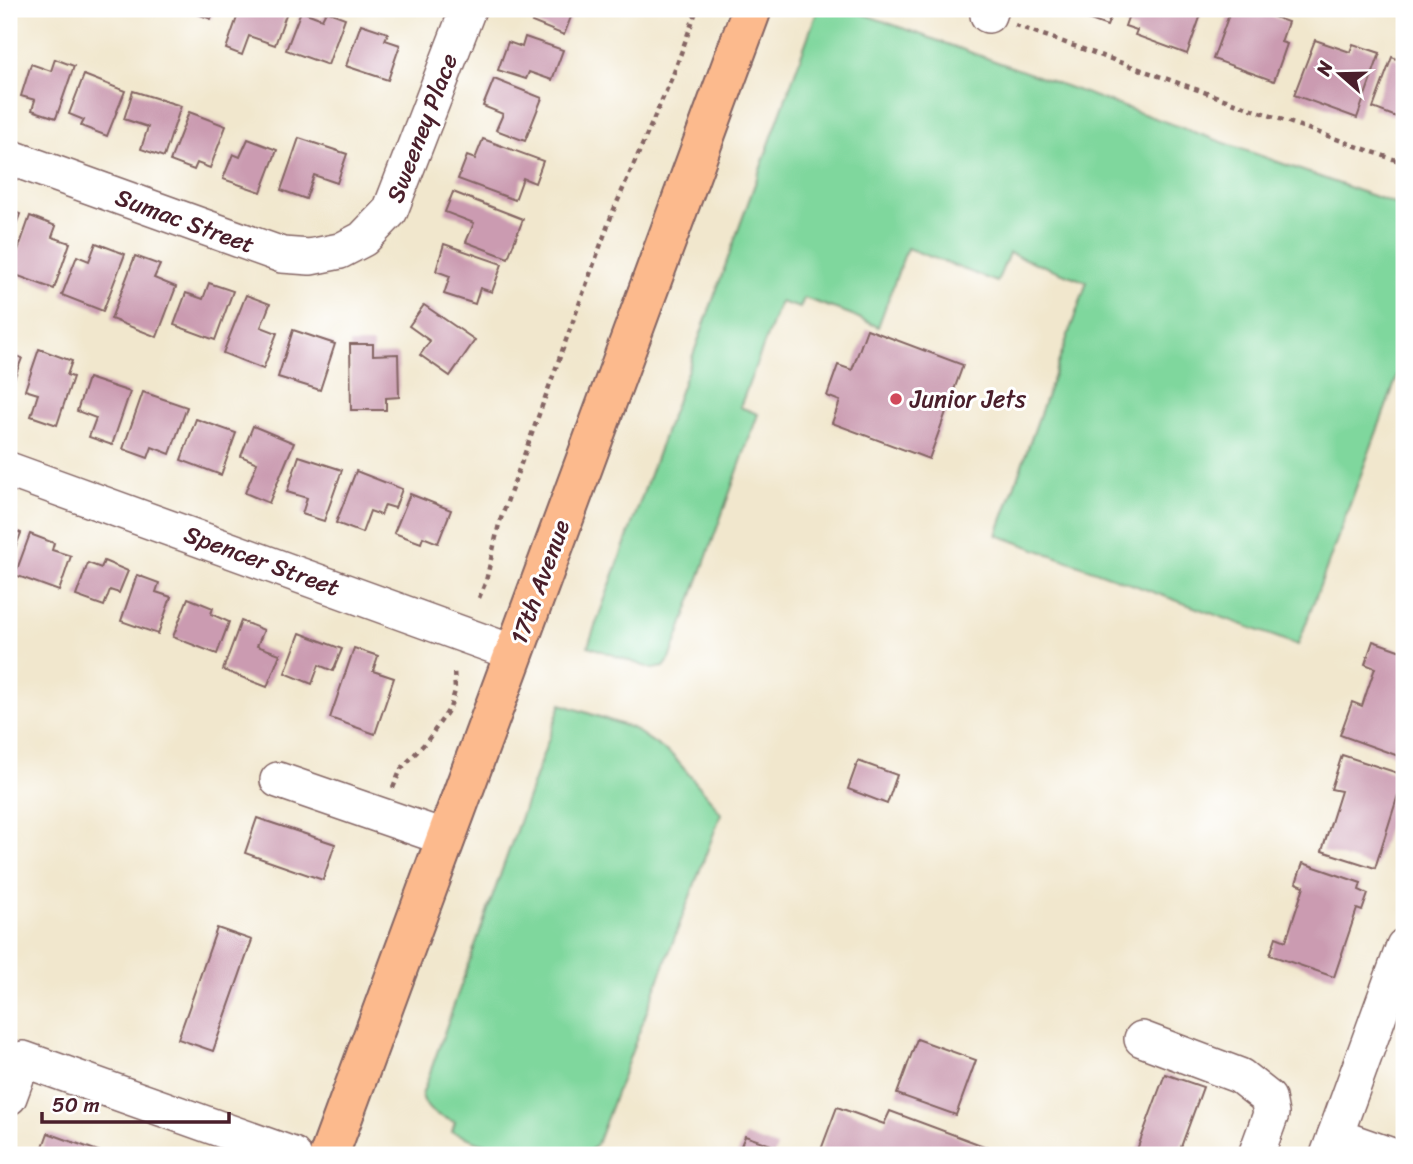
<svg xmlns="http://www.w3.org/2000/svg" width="1413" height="1164" viewBox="0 0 1413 1164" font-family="Sriracha,sans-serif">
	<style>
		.green { fill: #7fd79d; stroke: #647b64; stroke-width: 2 }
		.building { fill: #cb9bb1 }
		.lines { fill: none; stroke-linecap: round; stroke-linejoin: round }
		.minor-casing { stroke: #846564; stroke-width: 38 }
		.major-casing { stroke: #846564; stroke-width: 42 }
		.path { stroke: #846564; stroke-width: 4.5; stroke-dasharray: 5 5; stroke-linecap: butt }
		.minor { stroke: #fff; stroke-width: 35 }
		.major { stroke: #fcba8d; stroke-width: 38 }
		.poi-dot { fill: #d1495b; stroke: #fff; stroke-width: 2.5 }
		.labels { text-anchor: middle; stroke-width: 6; stroke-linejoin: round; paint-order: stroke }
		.street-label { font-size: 24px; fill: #4a1f2b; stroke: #fff }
		.poi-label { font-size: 24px; fill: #4a1f2b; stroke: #fff; text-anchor: start }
	</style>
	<rect width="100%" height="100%" fill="#fff"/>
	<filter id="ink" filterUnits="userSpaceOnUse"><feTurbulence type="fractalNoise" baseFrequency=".0143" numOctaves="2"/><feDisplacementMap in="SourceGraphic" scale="14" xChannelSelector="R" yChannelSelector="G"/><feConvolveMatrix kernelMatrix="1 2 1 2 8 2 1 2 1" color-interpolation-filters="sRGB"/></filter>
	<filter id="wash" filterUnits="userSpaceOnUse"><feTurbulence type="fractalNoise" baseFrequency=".00686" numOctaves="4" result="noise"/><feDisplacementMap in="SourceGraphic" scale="28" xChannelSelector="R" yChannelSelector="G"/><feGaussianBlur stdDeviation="1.57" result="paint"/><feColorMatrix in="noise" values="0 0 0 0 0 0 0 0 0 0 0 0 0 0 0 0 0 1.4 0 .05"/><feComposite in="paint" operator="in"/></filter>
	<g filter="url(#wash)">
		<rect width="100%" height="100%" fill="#f1e7cd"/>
		<!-- green -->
		<g class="green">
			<path d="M818,9H849L1404,207V358L1298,645L997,535L1087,282L1009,253L997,282L907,248L878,327L850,314L804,298L800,308L780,302L740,407L758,414L670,659L664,667L652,669L588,646Z"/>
			<path d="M561,704L632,728L673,756L712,801L721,814L597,1144L586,1155H514L452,1132L455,1122C438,1115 427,1114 422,1095Z"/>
		</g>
		<g id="blocks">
			<!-- building -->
			<g class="building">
				<path d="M184,9H215L211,19Z"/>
				<path d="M240,9H288L275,45L249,36L242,55L226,49Z"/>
				<path d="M537,9H574L564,35L532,22Z"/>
				<path d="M1060,9H1114L1107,26Z"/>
				<path d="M1131,9H1203L1187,54L1135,35L1137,30L1125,26Z"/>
				<path d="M1231,9H1242L1261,16L1263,13L1288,22L1281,42L1287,44L1274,81L1213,59Z"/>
				<path d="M301,11L322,19L326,11L345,18L328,65L286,50Z"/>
				<path d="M361,24L388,33L385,40L400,45L388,80L346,66Z"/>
				<path d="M525,37L563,50L552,80L529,72L526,79L498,70L508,42L522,47Z"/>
				<path d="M1315,40L1350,52L1353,44L1380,53L1357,118L1294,95Z"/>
				<path d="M1392,57L1404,62V120L1373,108Z"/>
				<path d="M55,59L74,66L56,118L32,110L35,100L21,96L31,64L51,71Z"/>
				<path d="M84,75L125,91L107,136L81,126L84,120L69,114Z"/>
				<path d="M494,79L542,98L525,141L496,130L503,114L483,106Z"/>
				<path d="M133,91L181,106L164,157L141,149L148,127L124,119Z"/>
				<path d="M189,112L226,126L210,168L197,163L194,170L170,161Z"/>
				<path d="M299,138L347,154L337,183L314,175L306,199L281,190Z"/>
				<path d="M248,139L277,150L261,192L223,179L233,154L240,157Z"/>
				<path d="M483,139L543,161L535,183L523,178L515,200L458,179L467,156L475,159Z"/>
				<path d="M453,192L523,219L508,258L466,242L474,223L445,212Z"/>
				<path d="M9,210L20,214L9,243Z"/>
				<path d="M30,216L56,226L52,237L70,243L54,289L10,273Z"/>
				<path d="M96,243L125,254L103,311L62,295L77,256L89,261Z"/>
				<path d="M444,244L502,264L492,292L480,288L475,304L444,294L450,276L436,271Z"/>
				<path d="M135,256L160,265L154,278L176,287L157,337L111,319Z"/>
				<path d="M209,283L233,291L215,340L174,325L186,293L203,299Z"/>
				<path d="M246,295L270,304L261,327L277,333L263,369L223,353Z"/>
				<path d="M424,305L475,340L450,376L420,355L430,341L409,326Z"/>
				<path d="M867,329L963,365L929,459L832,423L840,401L827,396L838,365L852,370Z"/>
				<path d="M293,330L335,344L320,390L278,377Z"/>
				<path d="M350,344H373V355L398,354L399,397L386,398V410H351Z"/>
				<path d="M39,349L72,361L67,375L73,377L57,425L31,416L38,394L25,390Z"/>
				<path d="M9,353L22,358L9,392Z"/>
				<path d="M88,378L130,392L112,445L89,437L96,418L77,411Z"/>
				<path d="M143,392L187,407L170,454L152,447L148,458L123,449Z"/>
				<path d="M196,419L236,433L221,475L181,460Z"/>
				<path d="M253,426L294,443L269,503L245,493L257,463L241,456Z"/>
				<path d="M299,456L342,470L324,521L302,514L307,498L287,492Z"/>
				<path d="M356,471L402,489L395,508L385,505L381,515L370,511L362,533L336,523Z"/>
				<path d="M410,494L451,510L438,543L423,537L421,543L394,533Z"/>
				<path d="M9,528L21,533L9,564Z"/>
				<path d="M30,534L54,543L52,550L71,556L59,591L15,575Z"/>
				<path d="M104,561L128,571L119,593L110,590L104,606L76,596L88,563L101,568Z"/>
				<path d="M137,575L159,583L156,592L171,597L158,634L121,621Z"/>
				<path d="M188,598L213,608L211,614L229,622L217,654L173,637Z"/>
				<path d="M241,621L264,630L257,646L280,654L267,687L223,670Z"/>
				<path d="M300,633L342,649L333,671L319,665L312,684L285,673Z"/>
				<path d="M1373,641L1404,652V758L1340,735L1352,702L1362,706L1367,691L1375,668L1365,664Z"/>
				<path d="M354,648L378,656L373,671L394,678L375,734L330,718Z"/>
				<path d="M1342,755L1404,775V797L1398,795L1375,868L1322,851L1341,791L1331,789Z"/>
				<path d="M858,761L897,775L887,804L848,789Z"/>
				<path d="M257,818L335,844L323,880L245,853Z"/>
				<path d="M1303,863L1361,883L1359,890L1368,894L1362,911L1357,909L1334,977L1270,955L1276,937L1286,941L1304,886L1296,883Z"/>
				<path d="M217,928L252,940L213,1051L178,1039Z"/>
				<path d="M917,1039L976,1060L956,1115L897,1094Z"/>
				<path d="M1165,1074L1203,1087L1178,1155H1135Z"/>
				<path d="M837,1107L884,1124L890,1111L1008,1155H819Z"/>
				<path d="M48,1133L109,1155H40Z"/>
				<path d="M745,1136L777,1147L774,1155H737Z"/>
			</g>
		</g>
	</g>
	<g filter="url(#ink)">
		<use href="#blocks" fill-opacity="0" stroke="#846564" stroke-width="2"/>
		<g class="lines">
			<defs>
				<g id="minor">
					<path d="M988,15L990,9"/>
					<path d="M9,157L282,255L310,257L340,251L363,239L390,211L468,9"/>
					<path d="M9,470L514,653"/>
					<path d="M278,780L446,838"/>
					<path d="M1142,1039L1240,1076L1268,1098L1271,1114L1256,1155"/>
					<path d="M9,1097L23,1059L293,1155"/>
					<path d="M1335,1136L1389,1155"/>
					<path d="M1328,1155L1404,946"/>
				</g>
				<path id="major" d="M329,1155L752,9"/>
			</defs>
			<!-- minor casing -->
			<use href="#minor" class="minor-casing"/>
			<!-- major casing -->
			<use href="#major" class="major-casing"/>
			<!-- path -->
			<g class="path">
				<path d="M1015,25L1404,163"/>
				<path d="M479,598L486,581L499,524L612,214L673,75L697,9"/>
				<path d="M393,788L401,769L427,741L450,708L455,691L454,668"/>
			</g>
			<!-- minor -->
			<use href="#minor" class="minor"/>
			<!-- major -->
			<use href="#major" class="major"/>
		</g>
	</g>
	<!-- markers -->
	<circle class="poi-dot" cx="896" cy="399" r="7"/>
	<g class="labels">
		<!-- street labels -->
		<g class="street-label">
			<text transform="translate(422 128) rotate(-69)" y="8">Sweeney Place</text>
			<text transform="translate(185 221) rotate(20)" y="8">Sumac Street</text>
			<text transform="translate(262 561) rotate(20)" y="8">Spencer Street</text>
			<text transform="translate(540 582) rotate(-70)" y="8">17th Avenue</text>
		</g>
		<!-- poi labels -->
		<g class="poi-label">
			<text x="910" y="407">Junior Jets</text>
		</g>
	</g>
	<!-- margin -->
	<rect width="1413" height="1164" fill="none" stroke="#fff" stroke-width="35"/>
	<!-- north arrow -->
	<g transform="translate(1340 74) rotate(290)" stroke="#ffffff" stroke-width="5" paint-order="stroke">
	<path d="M0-5L12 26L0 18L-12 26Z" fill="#4a1f2b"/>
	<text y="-10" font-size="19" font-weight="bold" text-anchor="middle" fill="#4a1f2b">N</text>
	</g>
	<!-- scale -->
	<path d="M42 1112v10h187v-10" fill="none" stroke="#4a1f2b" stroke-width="3.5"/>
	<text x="52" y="1112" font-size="21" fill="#4a1f2b" stroke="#ffffff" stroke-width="5" paint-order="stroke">50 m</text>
</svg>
